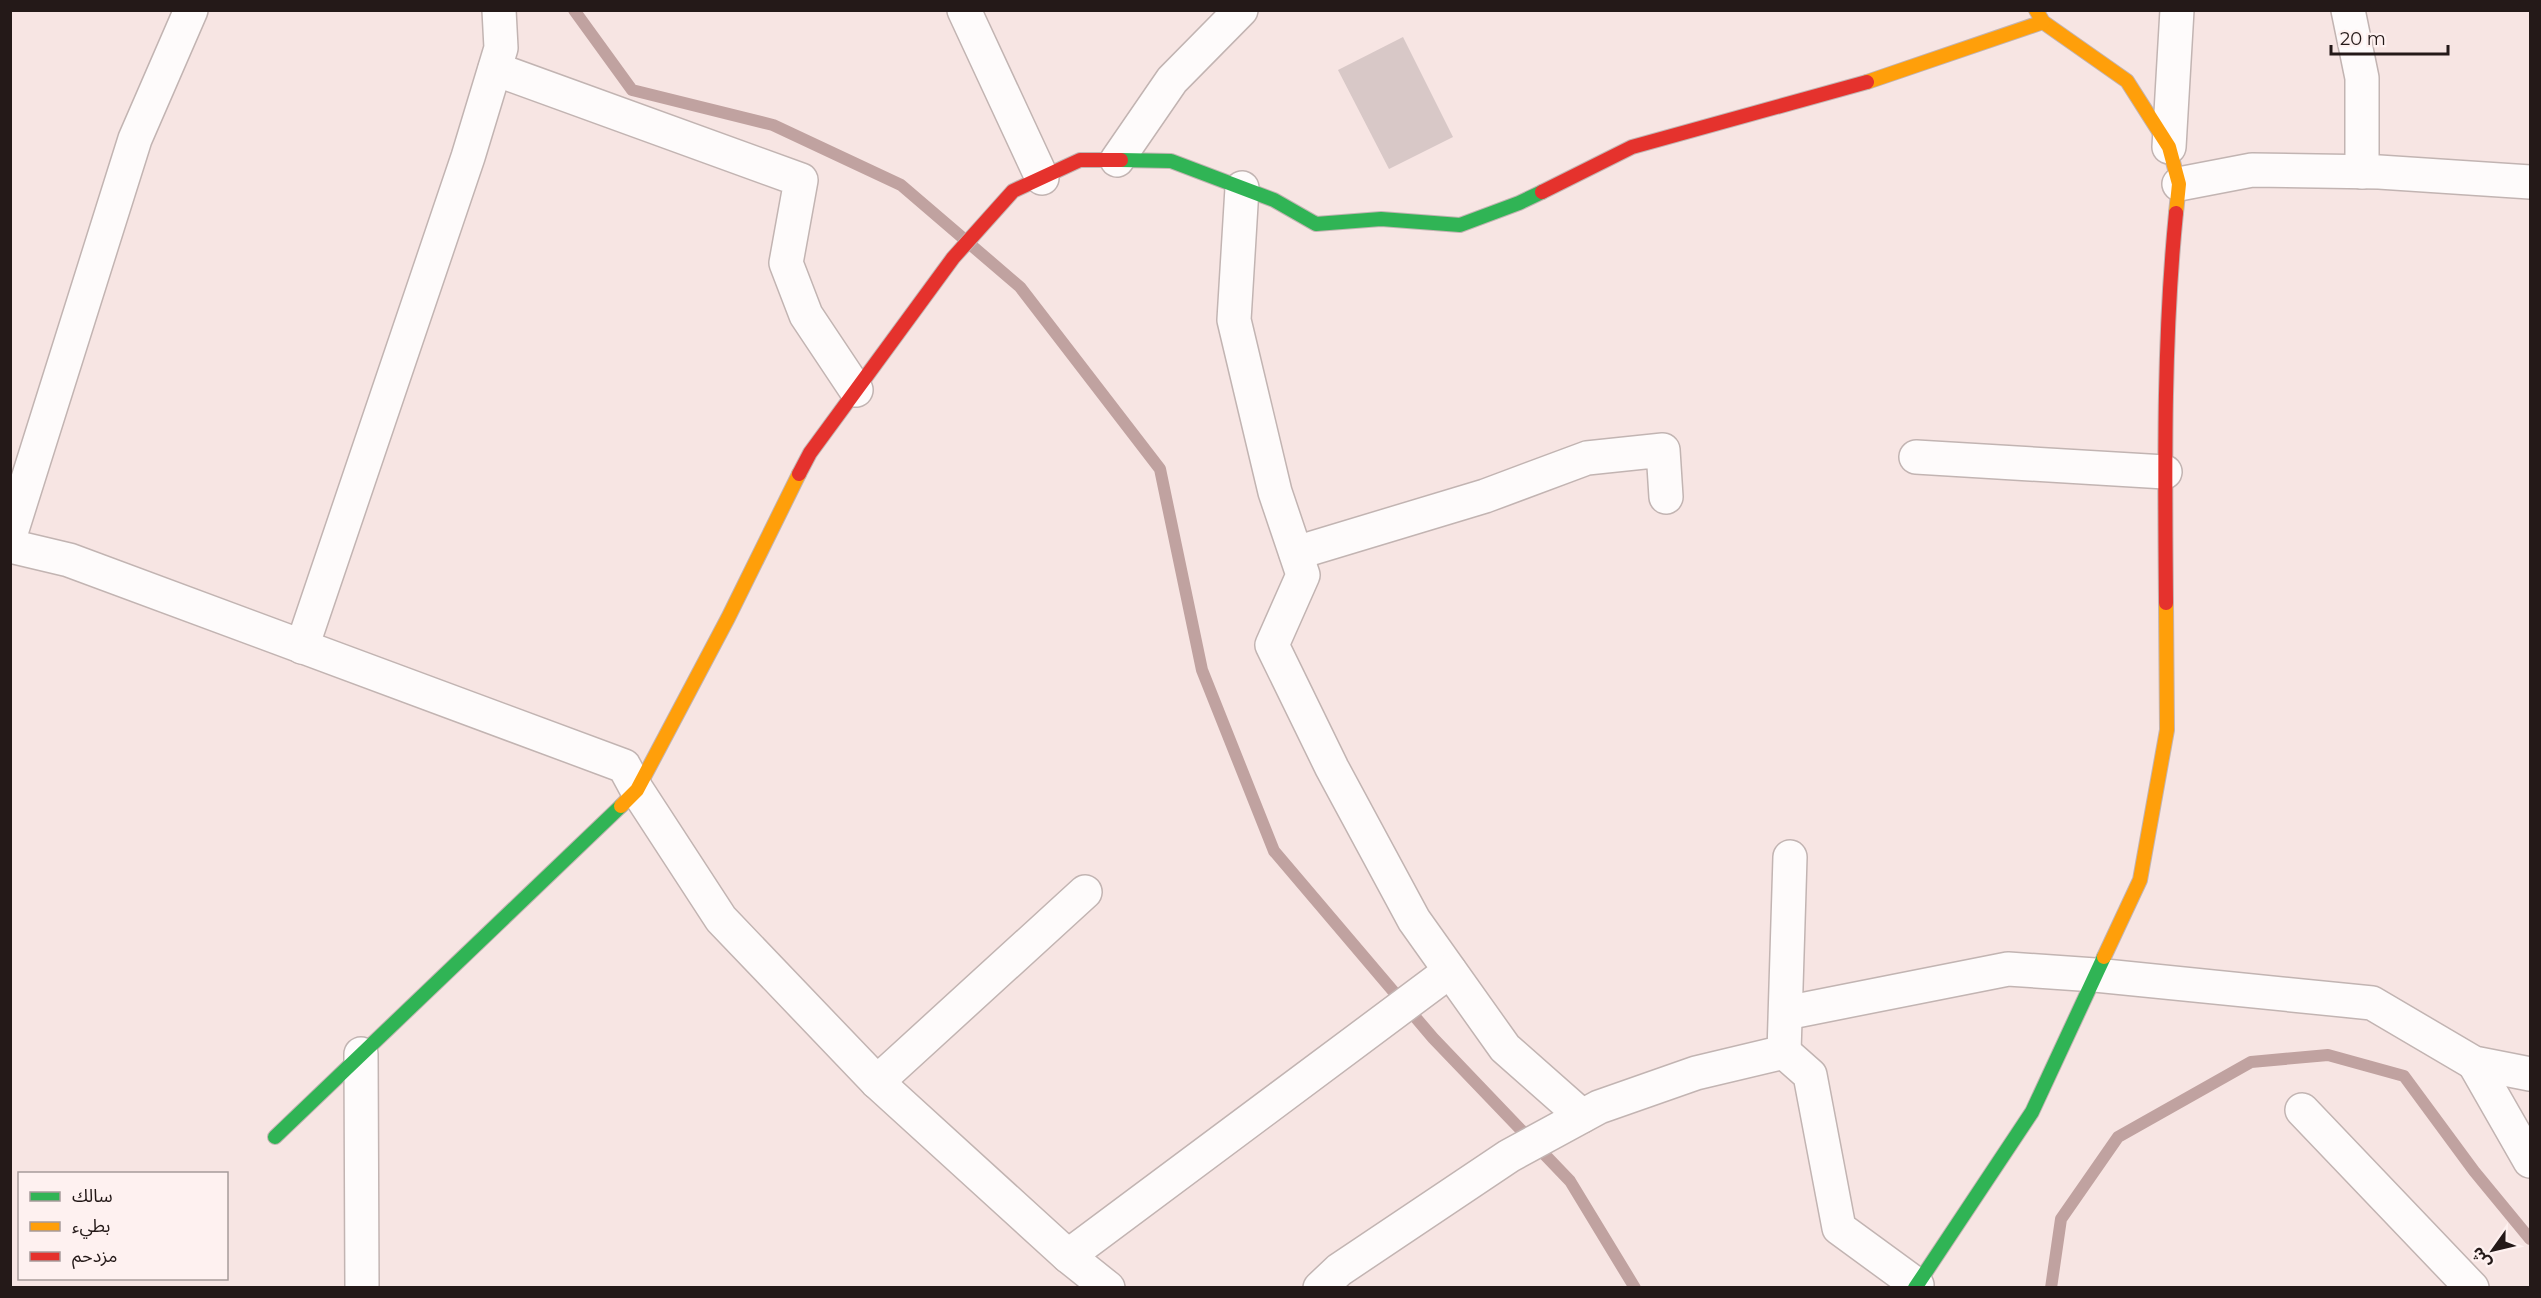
<svg xmlns="http://www.w3.org/2000/svg" width="2541" height="1298" viewBox="0 0 2541 1298" font-family="Montserrat,'Noto Sans Arabic',sans-serif">
	<style>
		.lines { fill: none; stroke-linecap: round; stroke-linejoin: round }
		.stream { stroke: #c0a2a0; stroke-width: 12 }
		.building { fill: #d8c8c7 }
		.street-casing { stroke: #c2b4b2; stroke-width: 36 }
		.fast-casing { stroke: #c2b4b2; stroke-width: 16 }
		.slow-casing { stroke: #c2b4b2; stroke-width: 16 }
		.jam-casing { stroke: #c2b4b2; stroke-width: 16 }
		.street { stroke: #fefbfb; stroke-width: 33 }
		.fast { stroke: #30b455; stroke-width: 14 }
		.slow { stroke: #ff9f0a; stroke-width: 14 }
		.jam { stroke: #e5322d; stroke-width: 14 }
	</style>
	<rect width="100%" height="100%" fill="#f7e5e3"/>
	<g class="lines">
		<!-- stream -->
		<g class="stream">
			<path d="M574,10L632,90L773,125L901,185L1020,287L1160,469L1202,670L1274,851L1433,1038L1570,1181L1635,1288"/>
			<path d="M2051,1288L2061,1219L2118,1137L2251,1062L2328,1055L2404,1076L2474,1171L2530,1239"/>
		</g>
	</g>
	<!-- building -->
	<path class="building" d="M1403,37L1453,137L1389,169L1338,70Z"/>
	<g class="lines">
		<defs>
			<g id="street">
				<path d="M964,10L1042,178"/>
				<path d="M2348,10L2362,78V172"/>
				<path d="M495,69L801,180L786,263L806,315L856,390"/>
				<path d="M2169,147L2177,10"/>
				<path d="M1117,160L1172,80L1241,10"/>
				<path d="M2179,184L2252,170L2379,172L2530,182"/>
				<path d="M1242,188L1234,320L1275,492L1303,575L1272,645L1332,768L1414,920L1505,1048L1582,1116"/>
				<path d="M1916,457L2165,472"/>
				<path d="M10,536L135,139L191,10"/>
				<path d="M10,546L69,560L624,766L637,790L721,919L877,1082L1068,1256L1108,1288"/>
				<path d="M1296,553L1485,496L1587,458L1663,450L1666,497"/>
				<path d="M302,647L468,157L501,48L499,10"/>
				<path d="M1786,1013L2008,969L2095,975L2372,1003L2474,1063L2530,1074"/>
				<path d="M1784,1052L1810,1075L1839,1228L1917,1285"/>
				<path d="M361,1054L362,1288"/>
				<path d="M2474,1063L2530,1161"/>
				<path d="M877,1082L1085,892"/>
				<path d="M2302,1110L2472,1288"/>
				<path d="M1068,1256L1450,971"/>
				<path d="M1320,1288L1339,1270L1509,1156L1599,1107L1696,1073L1784,1052L1790,857"/>
			</g>
			<g id="fast">
				<path d="M1121,160L1171,161L1274,200L1316,224L1381,219L1460,225L1519,203L1542,192"/>
				<path d="M275,1137L621,806"/>
				<path d="M1915,1288L2032,1112L2104,957"/>
			</g>
			<g id="slow">
				<path d="M2036,10L2043,22L2127,81L2169,147L2179,184L2176,213"/>
				<path d="M1867,82L2043,22"/>
				<path d="M621,806L637,790L728,618L799,474"/>
				<path d="M2104,957L2140,880L2167,730L2166,603"/>
			</g>
			<g id="jam">
				<path d="M1542,192L1632,147L1867,82"/>
				<path d="M799,474L810,453L953,258L1013,191L1080,160H1121"/>
				<path d="M2166,603C2165,474 2163,343 2176,213"/>
			</g>
		</defs>
		<!-- street casing -->
		<use href="#street" class="street-casing"/>
		<!-- fast casing -->
		<use href="#fast" class="fast-casing"/>
		<!-- slow casing -->
		<use href="#slow" class="slow-casing"/>
		<!-- jam casing -->
		<use href="#jam" class="jam-casing"/>
		<!-- street -->
		<use href="#street" class="street"/>
		<!-- fast -->
		<use href="#fast" class="fast"/>
		<!-- slow -->
		<use href="#slow" class="slow"/>
		<!-- jam -->
		<use href="#jam" class="jam"/>
	</g>
	<!-- border -->
	<rect width="2541" height="1298" fill="none" stroke="#241918" stroke-width="24"/>
	<!-- legend -->
	<rect x="18" y="1172" width="210" height="108" fill="#fef1f0" stroke="#a79b9a" stroke-width="1.5"/>
	<rect x="30" y="1192" width="30" height="9" fill="#30b455" stroke="#a79b9a" stroke-width="1.5"/>
	<text x="72" y="1202" font-size="18" fill="#241918">سالك</text>
	<rect x="30" y="1222" width="30" height="9" fill="#ff9f0a" stroke="#a79b9a" stroke-width="1.5"/>
	<text x="72" y="1232" font-size="18" fill="#241918">بطيء</text>
	<rect x="30" y="1252" width="30" height="9" fill="#e5322d" stroke="#a79b9a" stroke-width="1.5"/>
	<text x="72" y="1262" font-size="18" fill="#241918">مزدحم</text>
	<!-- north arrow -->
	<g transform="translate(2493 1250) rotate(236)" stroke="#fef1f0" stroke-width="4.5" paint-order="stroke">
	<path d="M0-4.5L10 22L0 15L-10 22Z" fill="#241918"/>
	<text y="-9" font-size="16" font-weight="bold" text-anchor="middle" fill="#241918">ش</text>
	</g>
	<!-- scale -->
	<path d="M2331 45v9h117v-9" fill="none" stroke="#241918" stroke-width="3"/>
	<text x="2340" y="45" font-size="18" fill="#241918" stroke="#fef1f0" stroke-width="4.5" paint-order="stroke">20 m</text>
</svg>
